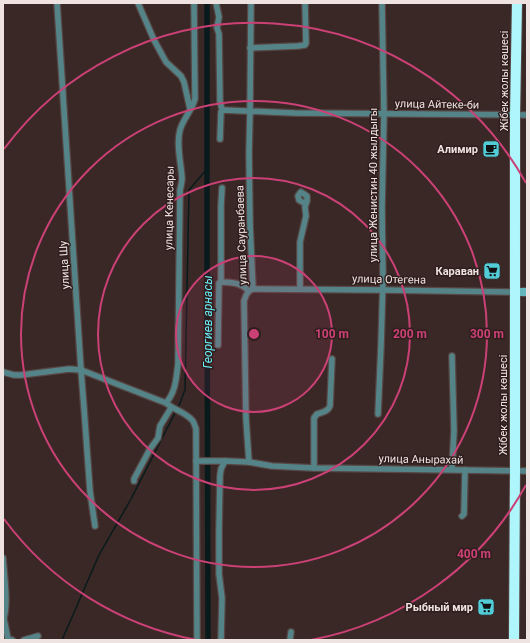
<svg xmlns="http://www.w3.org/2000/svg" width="530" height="643" viewBox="0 0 530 643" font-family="Roboto,sans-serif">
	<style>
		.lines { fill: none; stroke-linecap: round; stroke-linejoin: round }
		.stream { stroke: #091a1c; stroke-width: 1.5 }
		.canal { stroke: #091a1c; stroke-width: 5.5 }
		.street-casing { stroke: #564644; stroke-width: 8 }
		.secondary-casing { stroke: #564644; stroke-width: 10 }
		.highway-casing { stroke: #564644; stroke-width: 12 }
		.street { stroke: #548488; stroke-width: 5.5 }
		.secondary { stroke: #65b5bc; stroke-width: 8 }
		.highway { stroke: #aff6fc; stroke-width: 10 }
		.ring { fill: none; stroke: #cb4176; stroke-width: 2 }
		.labels { text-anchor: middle; stroke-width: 3; stroke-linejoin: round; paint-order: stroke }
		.street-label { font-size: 11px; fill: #efe3e1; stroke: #2f1e1d }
		.poi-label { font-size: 11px; font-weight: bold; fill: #efe3e1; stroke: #2f1e1d; text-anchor: end }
		.water-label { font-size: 12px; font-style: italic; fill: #68eef9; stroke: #2f1e1d }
		.centre { fill: #cb4176; stroke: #2f1e1d; stroke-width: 2 }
		.ring-label { font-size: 12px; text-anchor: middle; font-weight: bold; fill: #cb4176; stroke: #2f1e1d; stroke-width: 3; stroke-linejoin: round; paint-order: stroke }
	</style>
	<rect width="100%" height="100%" fill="#392826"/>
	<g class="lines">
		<!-- stream -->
		<g class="stream">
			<path d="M178,408L185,390L189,190L207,169"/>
			<path d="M62,640L99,555L131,499L176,411"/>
		</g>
		<!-- canal -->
		<path class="canal" d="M207,3V248L208,640"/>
		<defs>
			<g id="street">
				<path d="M57,3L81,370L84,408L90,491L95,526"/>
				<path d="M138,3L154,40L166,62L181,76L184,82L190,109"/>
				<path d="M216,3L219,17L217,28L219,34L220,101L222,110"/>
				<path d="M251,3L250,112L249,153L250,225L253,289"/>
				<path d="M250,48L298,46L305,45L306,43L305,3"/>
				<path d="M220,139L221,112L223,110L294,113L527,115"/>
				<path d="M221,282V206L222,188"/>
				<path d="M253,289L382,290L516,292"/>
				<path d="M300,289V242L306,216L305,207L307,201V196L301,192L300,193L298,196L299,200L304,203H306"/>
				<path d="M218,345L219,283L221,282C234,283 239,282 249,291"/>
				<path d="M3,372L14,375H21L69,369L81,370L166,403C174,410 185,412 192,420C194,422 195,426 196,429L197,640"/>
				<path d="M166,403C176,391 176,379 178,364L180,190C181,186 182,182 182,178C181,162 176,145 180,130C183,119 192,110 195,99L194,3"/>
				<path d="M378,414L381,346L383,279L382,208L384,114L382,3"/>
				<path d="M196,461H225L249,462L272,466L314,468L527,471"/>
				<path d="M249,462L246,419L244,301C246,295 247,291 253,289"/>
				<path d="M314,468V418L317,414C322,412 328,412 330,406L332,359"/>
				<path d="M452,469L454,431L452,356"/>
				<path d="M134,481V479L150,449L158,438L160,426L171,408"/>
				<path d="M462,516L464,514L465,470"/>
				<path d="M3,558C4,576 9,605 3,621"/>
				<path d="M4,619L8,639L12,640"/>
				<path d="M24,640L38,636"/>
				<path d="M221,640L222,598L219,574V530L220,476L221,469L225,461"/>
				<path d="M290,640L291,632"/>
			</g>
			<path id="secondary" d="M516,292H527"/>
			<path id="highway" d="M514,640L515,470V115L517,3"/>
		</defs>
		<!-- street casing -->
		<use href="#street" class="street-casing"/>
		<!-- secondary casing -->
		<use href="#secondary" class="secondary-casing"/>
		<!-- highway casing -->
		<use href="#highway" class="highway-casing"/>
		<!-- street -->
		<use href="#street" class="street"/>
		<!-- secondary -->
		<use href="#secondary" class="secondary"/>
		<!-- highway -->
		<use href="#highway" class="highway"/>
	</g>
	<!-- distance rings -->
	<circle cx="254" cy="334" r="78" fill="#cb4176" fill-opacity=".12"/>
	<g class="ring">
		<circle cx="254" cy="334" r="78"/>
		<circle cx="254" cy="334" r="156"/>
		<circle cx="254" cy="334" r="233"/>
		<path d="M526 485A311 311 0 0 1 311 640M197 640A311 311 0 0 1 4 519M4 149A311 311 0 0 1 526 183"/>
	</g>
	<!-- icons -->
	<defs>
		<symbol id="cafe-square" viewBox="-11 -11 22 22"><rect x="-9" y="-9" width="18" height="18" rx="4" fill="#52ccd6" stroke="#2f1e1d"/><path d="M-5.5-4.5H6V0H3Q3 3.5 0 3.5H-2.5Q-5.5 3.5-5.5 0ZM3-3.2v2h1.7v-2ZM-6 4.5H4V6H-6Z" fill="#111"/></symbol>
		<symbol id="supermarket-square" viewBox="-11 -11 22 22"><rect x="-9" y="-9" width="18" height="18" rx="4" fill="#52ccd6" stroke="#2f1e1d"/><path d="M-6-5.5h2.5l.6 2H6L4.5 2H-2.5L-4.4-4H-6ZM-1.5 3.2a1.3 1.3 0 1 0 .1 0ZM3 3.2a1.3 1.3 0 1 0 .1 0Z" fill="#111"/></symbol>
	</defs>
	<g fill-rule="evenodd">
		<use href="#cafe-square" x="481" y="139" width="20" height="20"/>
		<use href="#supermarket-square" x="482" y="261" width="20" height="20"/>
		<use href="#supermarket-square" x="476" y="597" width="20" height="20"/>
	</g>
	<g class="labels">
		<!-- street labels -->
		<g class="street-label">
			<text transform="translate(504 81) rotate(-90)" y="4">Жібек жолы көшесі</text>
			<text transform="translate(437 104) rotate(1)" y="4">улица Айтеке-би</text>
			<text transform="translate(373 185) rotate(-90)" y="4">улица Женистин 40 жылдыгы</text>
			<text transform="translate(169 208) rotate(-89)" y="4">улица Кенесары</text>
			<text transform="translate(241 235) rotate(-92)" y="4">улица Сауранбаева</text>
			<text transform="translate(64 265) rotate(-93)" y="4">улица Шу</text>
			<text transform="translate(389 279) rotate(1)" y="4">улица Отегена</text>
			<text transform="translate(503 405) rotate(-90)" y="4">Жібек жолы көшесі</text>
			<text transform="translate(421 459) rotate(1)" y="4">улица Анырахай</text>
		</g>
		<!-- poi labels -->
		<g class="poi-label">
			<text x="478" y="153">Алимир</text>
			<text x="479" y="275">Караван</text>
			<text x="473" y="611">Рыбный мир</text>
		</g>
		<!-- water labels -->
		<g class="water-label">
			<text transform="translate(208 322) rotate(-90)" y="4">Георгиев арнасы</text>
		</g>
	</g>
	<circle cx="254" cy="334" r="6" class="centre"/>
	<g class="ring-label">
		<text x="332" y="338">100 m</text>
		<text x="410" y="338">200 m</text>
		<text x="487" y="338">300 m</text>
		<text x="474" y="558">400 m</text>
	</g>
	<!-- border -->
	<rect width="530" height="643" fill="none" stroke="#efe3e1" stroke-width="8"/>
</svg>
